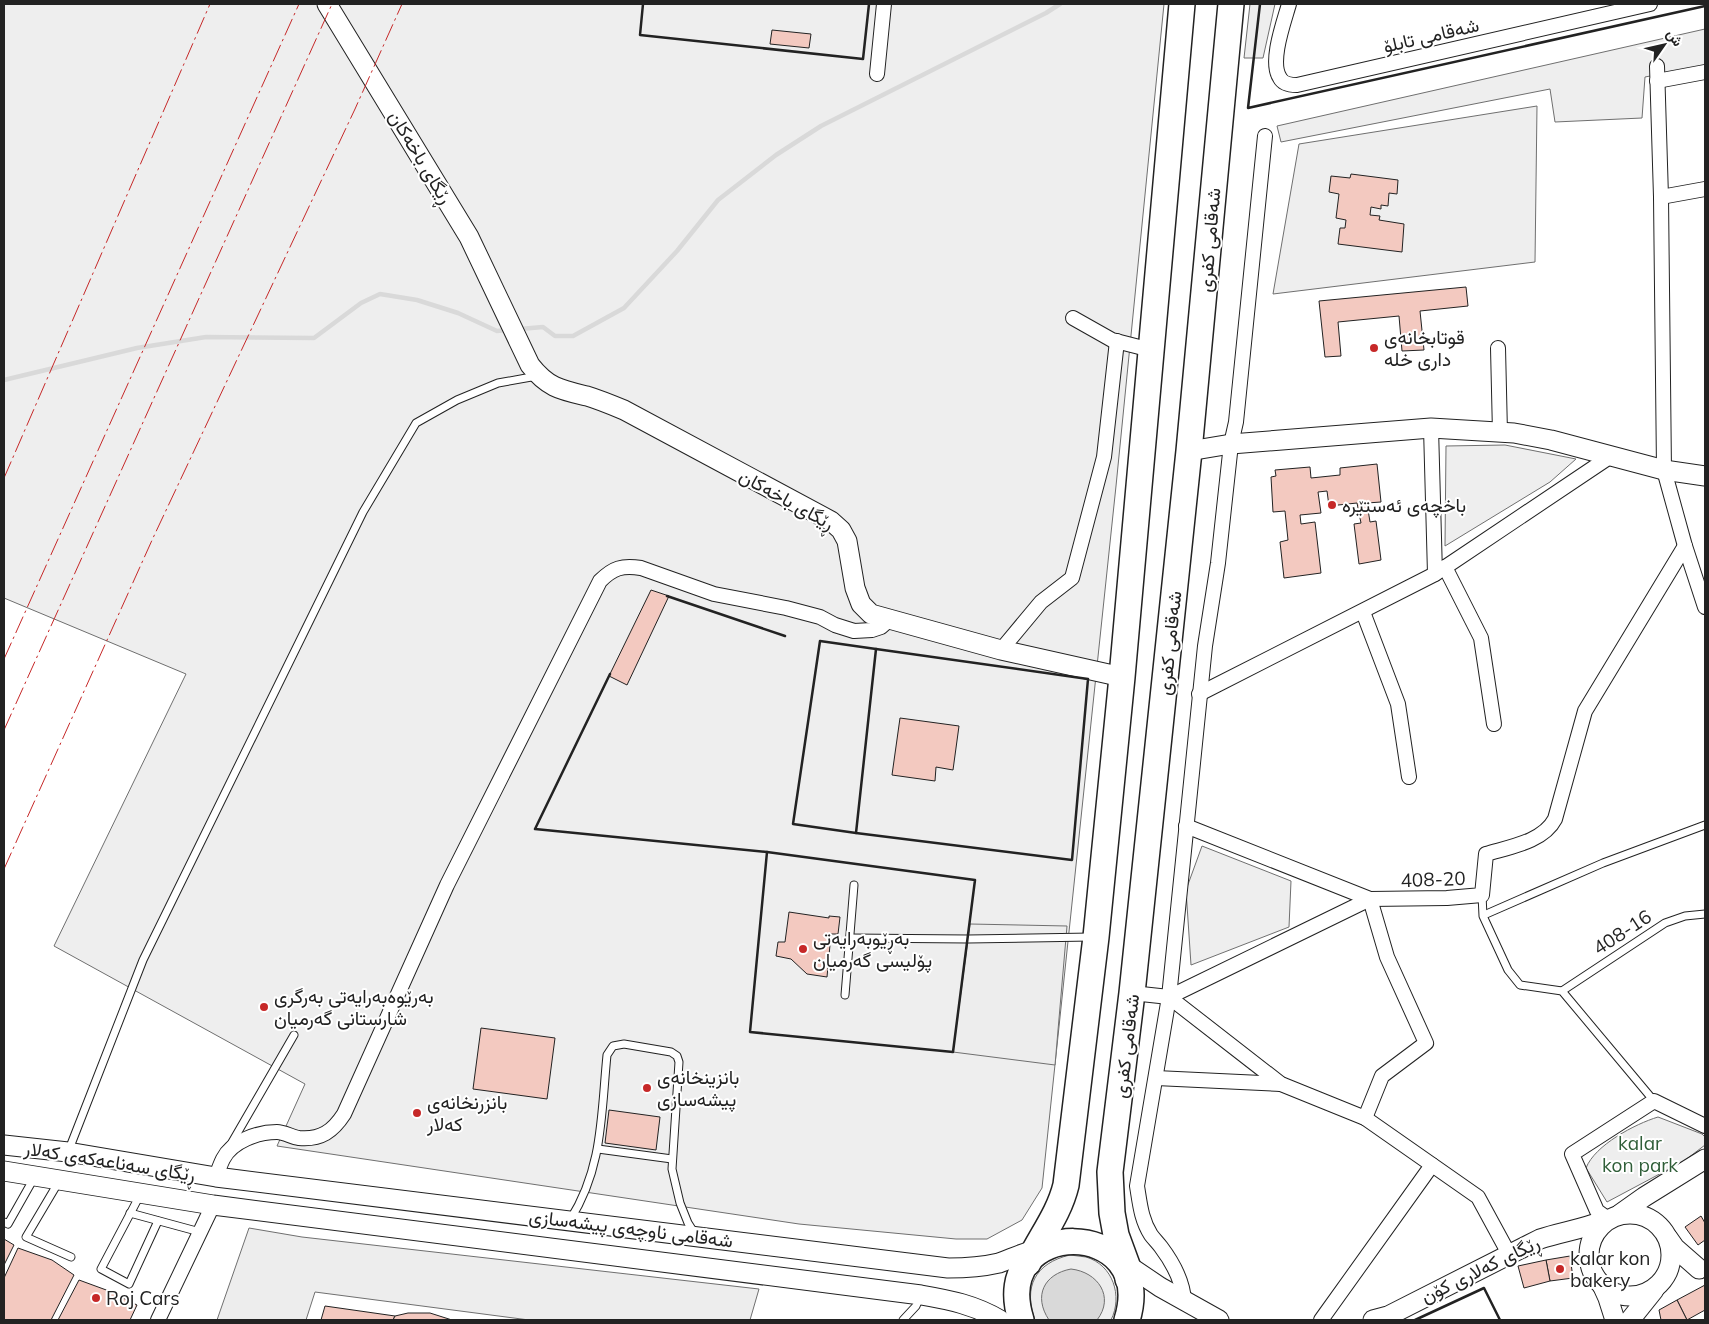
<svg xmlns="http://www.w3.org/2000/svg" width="1709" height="1324" viewBox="0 0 1709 1324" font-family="Mulish,Vazirmatn,sans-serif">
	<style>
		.green { fill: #eee; stroke: #6f6f6f }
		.parking { fill: #ededed; stroke: #6f6f6f }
		.water { fill: #d9d9d9; stroke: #6f6f6f }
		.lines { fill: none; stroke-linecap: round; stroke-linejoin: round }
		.stream { stroke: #d9d9d9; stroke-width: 4.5 }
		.building { fill: #f3c9c0; stroke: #222 }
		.lane-casing { stroke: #222; stroke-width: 9 }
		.street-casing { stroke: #222; stroke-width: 16 }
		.secondary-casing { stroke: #222; stroke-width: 21 }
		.highway-casing { stroke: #222; stroke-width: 28 }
		.lane { stroke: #fff; stroke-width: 7 }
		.street { stroke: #fff; stroke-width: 14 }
		.secondary { stroke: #fff; stroke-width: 19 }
		.highway { stroke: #fff; stroke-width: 25 }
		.wall { stroke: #222; stroke-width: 2.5 }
		.power { stroke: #c62828; stroke-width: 1; stroke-dasharray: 18 4 2.5 4; stroke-linecap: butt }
		.poi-dot { fill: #c62828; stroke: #fff; stroke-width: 2 }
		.labels { text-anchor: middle; stroke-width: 4; stroke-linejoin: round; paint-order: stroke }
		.street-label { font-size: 19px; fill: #222; stroke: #fff }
		.poi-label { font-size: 19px; fill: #222; stroke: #fff; text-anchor: start }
		.park-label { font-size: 19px; fill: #2f5e38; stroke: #fff }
	</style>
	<rect width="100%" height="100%" fill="#fff"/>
	<!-- green -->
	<g class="green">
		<path d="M4,4H1164L1116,486L1042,1188L1022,1220L987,1239H956L799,1224L277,1146L305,1084L54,946L186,674L4,598Z"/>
		<path d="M1250,4H1275L1263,58H1244Z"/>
		<path d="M1705,29V71L1666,73L1645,77L1642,118L1555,122L1550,89L1281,142L1277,126Z"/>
		<path d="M1537,106L1535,262L1273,294L1299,144Z"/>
		<path d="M1505,445L1576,459L1550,482L1445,546L1446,446Z"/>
		<path d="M1202,846L1291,881L1289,927L1191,965L1186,890Z"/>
		<path d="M1658,1117L1702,1134L1705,1137V1145L1684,1161L1607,1202L1586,1168C1595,1145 1635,1124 1658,1117Z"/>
		<path d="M1070,1255C1075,1256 1081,1256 1086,1257C1113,1265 1123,1296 1111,1320H1035C1023,1287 1035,1263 1070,1255Z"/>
	</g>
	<!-- parking -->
	<g class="parking">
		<path d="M970,924L1067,926L1055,1065L953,1052Z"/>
		<path d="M249,1228L302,1237L759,1289L750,1320H529L315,1292L306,1320H217Z"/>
	</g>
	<!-- water -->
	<path class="water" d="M1071,1269C1098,1272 1115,1297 1097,1320H1049C1033,1296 1044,1274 1071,1269Z"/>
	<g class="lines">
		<!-- stream -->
		<g class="stream">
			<path d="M520,329L543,327L555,336H573L624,308L677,251L718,200L776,155L821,126L1046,13L1060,4"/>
			<path d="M4,380L137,348L206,337L314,338L361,303L380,294L417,300L458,313L497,331L507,330"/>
		</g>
	</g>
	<!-- building -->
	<g class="building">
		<path d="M772,30L811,34L809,48L770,44Z"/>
		<path d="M1351,174L1398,180L1397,194L1389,193L1388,206L1381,205V209L1371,207L1370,215L1380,216L1379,220L1404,224L1402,252L1338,244L1340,228H1345L1346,220L1336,218L1339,194L1329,192L1331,176L1350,178Z"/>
		<path d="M1466,287L1468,306L1420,311L1424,350L1402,351L1399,316L1338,322L1341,356L1325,357L1319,301Z"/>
		<path d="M1377,464L1381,502L1367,503L1370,522L1376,521L1381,560L1359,564L1354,524L1361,523L1357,503L1329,506L1327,491L1318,492L1321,513L1300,515L1301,524L1315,522L1321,573L1284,578L1280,542L1288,540L1285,511L1273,512L1271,477L1276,476L1275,470L1310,467L1311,478L1340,475V468Z"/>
		<path d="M651,590L669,596L627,685L609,676Z"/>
		<path d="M900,718L959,726L953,770L936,767L935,781L892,775Z"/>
		<path d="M789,912L829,918V916L840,917L838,934H831L827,977L807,974L791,959L776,956L778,942H785Z"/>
		<path d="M481,1028L555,1038L547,1099L473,1089Z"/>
		<path d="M609,1110L660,1117L656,1150L605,1143Z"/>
		<path d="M1701,1216L1705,1223V1240L1698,1245L1685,1227Z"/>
		<path d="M4,1239L14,1245L4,1265Z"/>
		<path d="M18,1248L52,1260L74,1275L51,1320H4V1278Z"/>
		<path d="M1570,1256L1573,1278L1550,1281L1546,1260Z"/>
		<path d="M1546,1260L1550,1281L1524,1288L1518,1266Z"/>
		<path d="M79,1280L109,1291L137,1305L130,1320H58Z"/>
		<path d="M1705,1285V1310L1687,1320L1677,1300Z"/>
		<path d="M1677,1300L1687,1320H1661L1659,1310Z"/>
		<path d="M325,1306L395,1316L393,1320H321Z"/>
		<path d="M408,1313H430L452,1320H393L395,1316Z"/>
	</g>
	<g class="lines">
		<defs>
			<g id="lane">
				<path d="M1482,895L1483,916L1508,970L1520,985L1562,991L1654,1101"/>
				<path d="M1484,915L1603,863L1705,825"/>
				<path d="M850,938L968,939L1091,937"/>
				<path d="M1562,991L1665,923L1685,916L1705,914"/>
				<path d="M845,995L854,885"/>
				<path d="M231,1144L294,1035"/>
				<path d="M598,1149L672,1159"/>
				<path d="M68,1152L143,960L363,512L416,423L457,400L498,383L537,376"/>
				<path d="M58,1183L26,1237L71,1257"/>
				<path d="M140,1195L101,1269L129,1284L158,1221"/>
				<path d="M130,1213L200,1232"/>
				<path d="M570,1220C603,1168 601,1115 607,1055L613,1046L624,1044L671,1052L677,1056L679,1062L672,1169L680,1203L688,1223L695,1234"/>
				<path d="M4,1222L8,1224L34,1178"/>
				<path d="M903,1320L916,1306L921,1295"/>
			</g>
			<g id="street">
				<path d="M1289,4C1284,22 1269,62 1280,78C1283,84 1291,85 1297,85L1650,4"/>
				<path d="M1657,66L1661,197L1664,470L1685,546L1705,607"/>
				<path d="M877,74L884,4"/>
				<path d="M1657,81L1705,72"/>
				<path d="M1661,197L1705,189"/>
				<path d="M1073,318L1112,340L1151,350"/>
				<path d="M1498,348L1500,433"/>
				<path d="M1431,428L1435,574"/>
				<path d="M1445,567L1481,638L1494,724"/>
				<path d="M1363,612L1398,704L1409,777"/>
				<path d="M1001,650L1041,602L1072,578L1104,457L1117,341"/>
				<path d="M1199,694L1435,574L1611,456"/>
				<path d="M1186,826L1370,899L1387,957L1426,1043L1382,1076L1365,1118"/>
				<path d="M1132,993L1169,997L1370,899L1447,898L1482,895L1486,854C1509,847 1543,842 1555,819L1585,711L1685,546"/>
				<path d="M1169,997L1281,1084L1365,1118L1478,1197L1509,1254"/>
				<path d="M1156,1078L1281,1084"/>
				<path d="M216,1177C218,1171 220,1165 223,1159C232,1141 258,1132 277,1132C284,1132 292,1137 299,1138C321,1140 333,1131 344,1114L447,885L600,581C613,568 622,565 641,568L714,594L786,608L820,617L835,625L854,631L872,630L881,627L889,620"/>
				<path d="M1608,1219L1597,1211L1572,1154L1654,1101L1705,1126"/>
				<path d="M1184,1301C1183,1281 1173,1263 1161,1247C1158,1243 1154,1239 1151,1235C1141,1219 1140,1204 1137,1186L1169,997L1205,646L1218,563L1231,444L1236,422L1265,136"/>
				<path d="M158,1320L213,1205"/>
				<path d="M1321,1320L1432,1165"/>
			</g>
			<g id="secondary">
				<path d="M327,4L469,237L530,365C548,388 561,390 587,396C600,400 612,405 624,410L831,521L841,530L847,541L855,588L861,604L871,614L1001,650L1122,677"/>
				<path d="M1189,451L1231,444L1431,428L1514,433L1551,440L1664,470L1705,476"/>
				<path d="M4,1145L68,1152L216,1177L948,1268C966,1268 982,1267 999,1263C1013,1258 1026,1251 1041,1249"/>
				<path d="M4,1171L213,1205L921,1295C950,1300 975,1305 1000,1320"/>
				<circle cx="1630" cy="1255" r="41"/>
				<path d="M1620,1214L1644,1197L1705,1159"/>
				<path d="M1668,1238L1675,1248L1699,1269"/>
				<path d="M1120,1260L1160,1287L1219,1320"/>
				<path d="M1603,1287L1608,1298L1615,1320"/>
				<path d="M1373,1320L1388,1316L1540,1239C1561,1232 1584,1229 1605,1220"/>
				<path d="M1630,1320L1654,1290"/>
			</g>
			<g id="highway">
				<path d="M1028,1263C1041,1236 1059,1214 1066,1185L1096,937L1122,677L1182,4"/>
				<path d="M1128,1279L1127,1265L1116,1235L1112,1213L1110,1172L1132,993L1189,451L1231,4"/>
				<path d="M1021,1320C988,1215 1159,1216 1127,1320"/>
			</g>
		</defs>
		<!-- lane casing -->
		<use href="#lane" class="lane-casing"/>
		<!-- street casing -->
		<use href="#street" class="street-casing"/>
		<!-- secondary casing -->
		<use href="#secondary" class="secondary-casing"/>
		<!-- highway casing -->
		<use href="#highway" class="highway-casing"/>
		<!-- lane -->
		<use href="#lane" class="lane"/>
		<!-- street -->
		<use href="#street" class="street"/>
		<!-- secondary -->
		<use href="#secondary" class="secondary"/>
		<!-- highway -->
		<use href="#highway" class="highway"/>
		<!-- wall -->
		<g class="wall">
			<path d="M643,4L640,35L863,59L869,4"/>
			<path d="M1260,4L1248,108L1705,6"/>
			<path d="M667,596L785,636"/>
			<path d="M876,649L1088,679L1072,860L856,833Z"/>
			<path d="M610,674L535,829L767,852"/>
			<path d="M856,833L793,824L820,641L876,649"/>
			<path d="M767,852L975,880L953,1052L750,1032Z"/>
			<path d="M1415,1320L1484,1288L1500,1320"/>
		</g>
		<!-- power -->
		<g class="power">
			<path d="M4,478L210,4"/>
			<path d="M4,659L299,4"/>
			<path d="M4,730L332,4"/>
			<path d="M4,869L153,538L355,109L402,4"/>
		</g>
	</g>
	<!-- markers -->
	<g class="poi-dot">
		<circle cx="1374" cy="348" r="5"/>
		<circle cx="1332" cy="505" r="5"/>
		<circle cx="803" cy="949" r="5"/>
		<circle cx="264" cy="1007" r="5"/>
		<circle cx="647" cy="1088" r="5"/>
		<circle cx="417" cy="1113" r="5"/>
		<circle cx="1560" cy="1269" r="5"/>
		<circle cx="96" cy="1298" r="5"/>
	</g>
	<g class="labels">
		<!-- street labels -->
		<g class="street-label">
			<text transform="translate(1431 35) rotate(-13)" y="7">شەقامی تابلۆ</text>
			<text transform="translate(421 157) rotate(59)" y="7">ڕێگای باخەکان</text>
			<text transform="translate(1209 240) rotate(-85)" y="7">شەقامی کفری</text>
			<text transform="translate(787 499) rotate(29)" y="7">ڕێگای باخەکان</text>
			<text transform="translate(1169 643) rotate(-84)" y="7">شەقامی کفری</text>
			<text transform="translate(1433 879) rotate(-2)" y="7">408-20</text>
			<text transform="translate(1622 932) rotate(-33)" y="7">408-16</text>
			<text transform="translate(1126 1046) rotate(-83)" y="7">شەقامی کفری</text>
			<text transform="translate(110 1161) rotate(9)" y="7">ڕێگای سەناعەکەی کەلار</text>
			<text transform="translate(631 1228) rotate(7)" y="7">شەقامی ناوچەی پیشەسازی</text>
			<text transform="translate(1480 1269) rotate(-26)" y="7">ڕێگای کەلاری کۆن</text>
		</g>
		<!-- poi labels -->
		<g class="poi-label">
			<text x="1384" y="344">قوتابخانەی<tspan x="1384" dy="22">داری خلە</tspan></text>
			<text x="1342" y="512">باخچەی ئەستێرە</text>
			<text x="813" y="945">بەڕێوبەرایەتی<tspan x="813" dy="22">پۆلیسی گەرمیان</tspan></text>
			<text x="274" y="1003">بەرێوەبەرایەتی بەرگری<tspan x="274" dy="22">شارستانی گەرمیان</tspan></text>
			<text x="657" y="1084">بانزینخانەی<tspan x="657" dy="22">پیشەسازی</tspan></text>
			<text x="427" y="1109">بانزرنخانەی<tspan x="427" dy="22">کەلار</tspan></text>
			<text x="1570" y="1265">kalar kon<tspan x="1570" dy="22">bakery</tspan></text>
			<text x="106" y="1305">Roj Cars</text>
		</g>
		<!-- park labels -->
		<g class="park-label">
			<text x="1640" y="1150">kalar<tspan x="1640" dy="22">kon park</tspan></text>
		</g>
	</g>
	<!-- border -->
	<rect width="1709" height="1324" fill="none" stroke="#222222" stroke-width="10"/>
	<!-- north arrow -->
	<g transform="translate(1664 45) rotate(56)" stroke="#ffffff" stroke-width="4" paint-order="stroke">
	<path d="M0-4L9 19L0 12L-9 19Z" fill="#222222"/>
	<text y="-8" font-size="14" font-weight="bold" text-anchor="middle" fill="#222222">ش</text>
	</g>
</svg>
